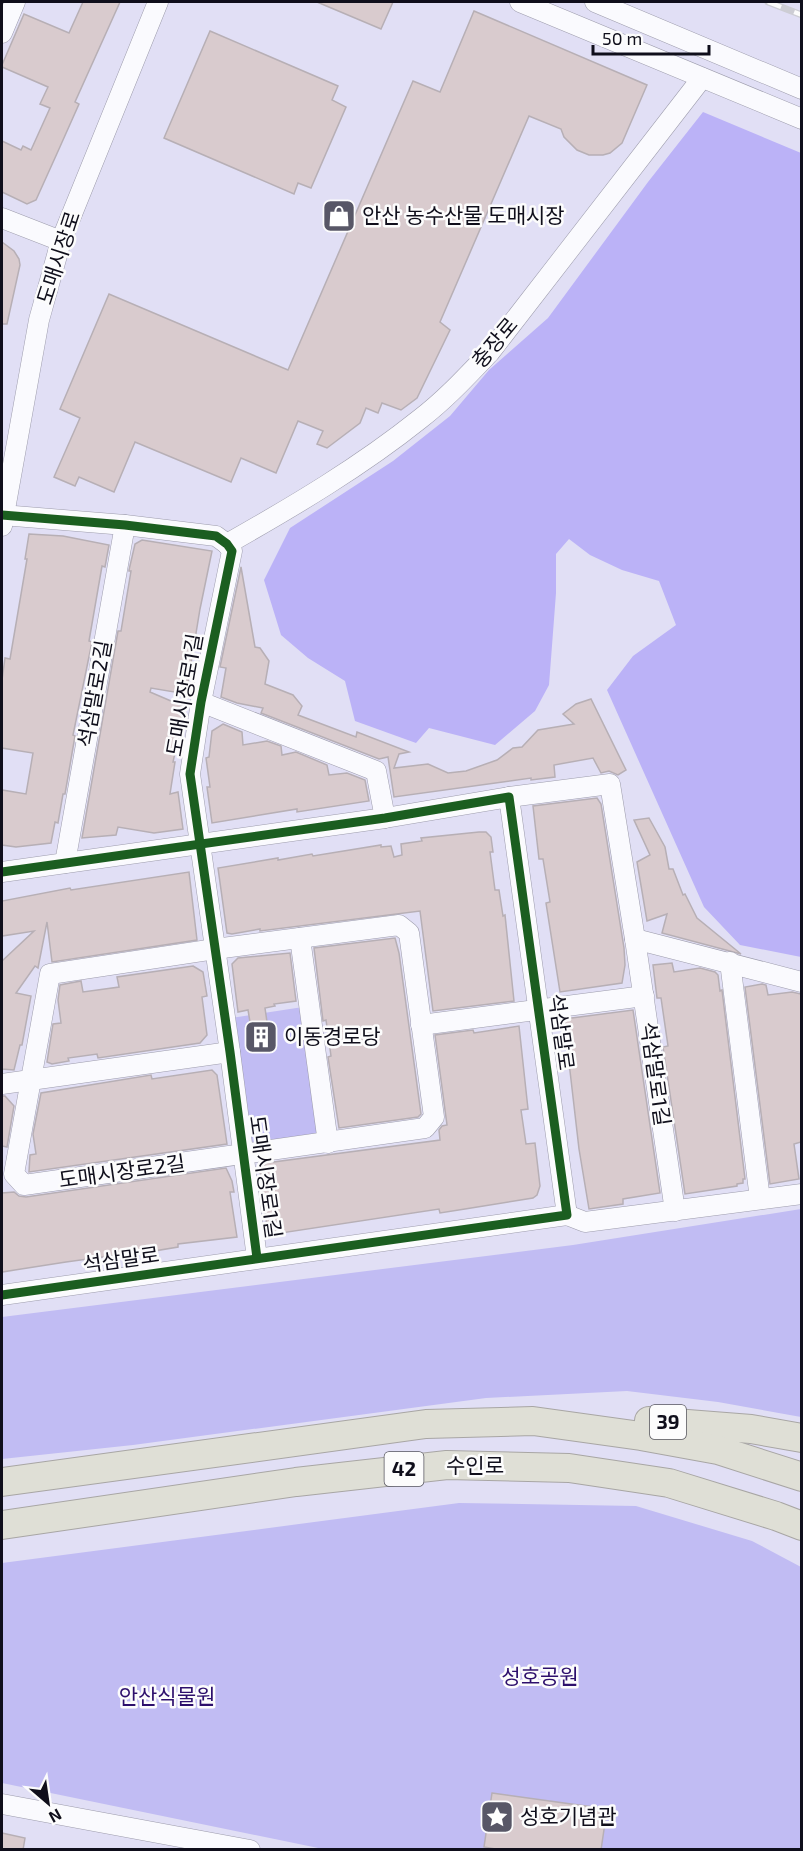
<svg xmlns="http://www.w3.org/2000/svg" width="803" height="1851" viewBox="0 0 803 1851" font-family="'Exo 2','Noto Sans KR',sans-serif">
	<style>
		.green { fill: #c1bcf3 }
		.forest { fill: #bbb2f7 }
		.building { fill: #d9cbce; stroke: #b7afb5; stroke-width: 1.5 }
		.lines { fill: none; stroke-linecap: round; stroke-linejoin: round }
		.minor-casing { stroke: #9d9cac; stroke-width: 21 }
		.highway-casing { stroke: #a8a6a4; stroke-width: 30 }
		.minor { stroke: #fafafe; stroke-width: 20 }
		.highway { stroke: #dfdfd6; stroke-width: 28 }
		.rail-casing { stroke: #cdcdd4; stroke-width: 7 }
		.rail { stroke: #fcfcfc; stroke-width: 4.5; stroke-dasharray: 14; stroke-linecap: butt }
		.cycleway-casing { stroke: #fcfcfc; stroke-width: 13 }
		.cycleway { stroke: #1b5e20; stroke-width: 9 }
		.labels { text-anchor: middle; stroke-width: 5; stroke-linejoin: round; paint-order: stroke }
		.shield { fill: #fcfcfc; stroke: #56555e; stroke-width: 1.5 }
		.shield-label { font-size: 20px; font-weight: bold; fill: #0f0e1b }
		.poi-label { font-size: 21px; fill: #0f0e1b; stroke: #fcfcfc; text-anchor: start }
		.street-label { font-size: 21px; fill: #0f0e1b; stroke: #fcfcfc }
		.park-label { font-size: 21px; fill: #2d0f6c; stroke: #fcfcfc }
	</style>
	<rect width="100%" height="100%" fill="#e1dff5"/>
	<!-- green -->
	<g class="green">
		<path d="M303,1007L322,1128L315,1137L258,1146L249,1139L231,1018Z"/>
		<path d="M801,1209V1417L718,1402L627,1391L486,1398L133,1445L2,1459V1317L573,1245Z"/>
		<path d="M459,1503L636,1506L752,1541L801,1567V1849H323L2,1783V1563Z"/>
	</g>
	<!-- forest -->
	<path class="forest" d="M703,112L801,153V957L740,945L704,907L607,690L633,656L676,625L659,581L622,570L590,555L569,539L556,554V593L549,685L535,711L495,745L429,728L416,743L355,721L345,681L308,658L281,635L264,580L290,528L393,461L450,416L489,370L548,318L648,182Z"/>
	<!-- building -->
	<g class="building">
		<path d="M83,2H120L75,102L79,104L59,149L36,200L27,204L2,192V141L21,150L23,146L31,150L50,108L40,104L48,87L2,67V65L24,14L69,33Z"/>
		<path d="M317,2H393L381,29Z"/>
		<path d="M474,11L647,85L622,143L610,153L603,155H589L577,150L564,137L561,129L529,116L440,322L450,330L417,398L401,410L382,403L378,413L366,408L360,423L327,448L317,444L323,431L298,421L276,473L241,458L231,482L135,442L114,492L79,477L75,486L54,477L80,418L60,409L109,294L288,370L413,81L440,92Z"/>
		<path d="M210,31L338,86L332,100L346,107L311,188L298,183L294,194L164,138Z"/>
		<path d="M2,242L14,251L19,259L20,265L7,324H2Z"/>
		<path d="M29,534L63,536L109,545L105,567L102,566L89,641L92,642L73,735L75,736L65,794H63L58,823L55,822L51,843L16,847L2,845V790L26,794L33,753L2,748V680L5,658L10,659L27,559H25Z"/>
		<path d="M142,540L212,551L200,609L186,694L151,688L150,692L185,707L173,762H175L170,794L178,792L183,829L154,833L118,827L116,835L82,838L118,631H121L131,571H129V570L135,544Z"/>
		<path d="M241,567L255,647L260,648L269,661L265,684L293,695L302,706L298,715L356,737L357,732L409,752L399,754L394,768L428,764L448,773L466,771L497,760L513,748L522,747L538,730L574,724L563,714L576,704L591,699L626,770L618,775L609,771L601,773L593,758L554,765L555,777L531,780V778L394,797L388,757L379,759L261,713L263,708L237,703L221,697L226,668L220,667Z"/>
		<path d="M223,724L242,732L243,745L267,741L281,746L282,755L296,752L327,765L329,775L347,773L365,780L369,801L297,812V809L212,823L207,787H210L206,758L209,757L212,731Z"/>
		<path d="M597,798L601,804L624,948L625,965L622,983L560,992L546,903L550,902L543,859H539L533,806Z"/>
		<path d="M649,818L665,847L669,869H673L683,895L685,894L697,918L741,954L662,933L667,914L647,921L637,862L650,855L634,820Z"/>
		<path d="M479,832H486L491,837L493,852H490L495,890H499L503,916L505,915L514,1001L433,1011L420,911L260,931V929L232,934L227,933L218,868L278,858V860L312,854L313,856L381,845V847L391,846L394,857L402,855L401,844L422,841L421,838Z"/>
		<path d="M189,872L197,940L52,962L47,922L38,968L35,966L16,993L31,996L22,1045H20L14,1070L2,1069V961L34,931L2,936V901L70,888L71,890Z"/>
		<path d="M395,938L399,953L421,1114L418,1117L339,1128L328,1057L331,1056L326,1020L323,1021L314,948Z"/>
		<path d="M290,953L296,1001L274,1004L275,1006L265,1008L271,1050L255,1052L248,1010L238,1012L232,964L238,958Z"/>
		<path d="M672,963L674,972L700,968L715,972L718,975L720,991L722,990L745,1179H743V1183L737,1184V1186L685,1194L663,1047L668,1046L661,998H657L653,965Z"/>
		<path d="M193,966L203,972L207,996L202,997L207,1035L200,1043L98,1058L97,1054L68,1058L69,1061L52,1064L47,1062L53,1024L61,1023L58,1000L60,985L81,981L83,992L119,987L117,977Z"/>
		<path d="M762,984L766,985L768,995L792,992L801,994V1142L794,1144L799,1179L770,1184L745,987Z"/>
		<path d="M633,1010L660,1193L623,1199V1204L589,1209L579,1149L564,1019Z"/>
		<path d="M519,1026L528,1109L521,1110L526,1144L535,1143L540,1186L537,1195L533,1198L465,1209L440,1213L439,1209L268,1235L260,1172L266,1163L440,1140L439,1130L442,1126L447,1125L435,1035L473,1030L474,1033Z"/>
		<path d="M212,1070L217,1075L227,1144L29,1172L30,1155L36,1154L33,1134L41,1093L151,1075L152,1079Z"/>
		<path d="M2,1096H5L14,1106L7,1147L2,1146Z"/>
		<path d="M226,1168L232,1181L234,1192H230L237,1237L178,1244V1247L124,1256V1254L66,1262L2,1272V1193L14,1192L19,1196L26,1197Z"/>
		<path d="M492,1793L607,1809L601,1850H501L484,1847Z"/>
		<path d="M2,1833L25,1838L23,1850H2Z"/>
	</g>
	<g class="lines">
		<defs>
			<g id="minor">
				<path d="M520,2L802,119"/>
				<path d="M595,2L802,89"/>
				<path d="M2,33L15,2"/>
				<path d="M2,218L61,241"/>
				<path d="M2,515L125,525L216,536L227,544L232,551L201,702L190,774L230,1052L257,1258"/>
				<path d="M2,526L39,320L61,241L158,2"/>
				<path d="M227,544C294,506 360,467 420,419C446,399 468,375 490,352L702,78"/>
				<path d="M201,702L376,771L385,818"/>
				<path d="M509,797L610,784L635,939L802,982"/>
				<path d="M65,863L125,525"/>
				<path d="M2,872L385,818L509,797L567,1215L2,1295"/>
				<path d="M399,925L409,933L434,1117L425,1128L24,1185L14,1174L50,974L215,949Z"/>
				<path d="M300,938L328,1143"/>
				<path d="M635,939L675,1211"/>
				<path d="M730,962L760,1199"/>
				<path d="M421,1025L644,996"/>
				<path d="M2,1084L230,1052"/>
				<path d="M567,1215L585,1222L802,1194"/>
				<path d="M2,1804L250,1850"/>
			</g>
			<g id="highway">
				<path d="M649,1421L751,1429L802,1438"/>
				<path d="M2,1482L426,1424L533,1421L641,1436L718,1450L802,1477"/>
				<path d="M2,1525L296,1482L447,1465L569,1468L669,1483L776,1516L802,1526"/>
			</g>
		</defs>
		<!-- minor casing -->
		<use href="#minor" class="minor-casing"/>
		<!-- highway casing -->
		<use href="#highway" class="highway-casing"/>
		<!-- minor -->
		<use href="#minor" class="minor"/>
		<!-- highway -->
		<use href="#highway" class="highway"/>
		<defs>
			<path id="rail" d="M768,2L802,15"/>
		</defs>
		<!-- rail casing -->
		<use href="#rail" class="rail-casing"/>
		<!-- rail -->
		<use href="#rail" class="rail"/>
		<defs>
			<g id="cycleway">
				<path d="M2,515L125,525L216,536L227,544L232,551L201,702L190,774L230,1052L257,1258"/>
				<path d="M2,872L385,818L509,797L567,1215L2,1295"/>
			</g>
		</defs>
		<!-- cycleway casing -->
		<use href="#cycleway" class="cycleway-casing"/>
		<!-- cycleway -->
		<use href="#cycleway" class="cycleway"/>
	</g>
	<!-- icons -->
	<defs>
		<symbol id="shop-square" viewBox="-11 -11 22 22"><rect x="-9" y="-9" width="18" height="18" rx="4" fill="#585767" stroke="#fcfcfc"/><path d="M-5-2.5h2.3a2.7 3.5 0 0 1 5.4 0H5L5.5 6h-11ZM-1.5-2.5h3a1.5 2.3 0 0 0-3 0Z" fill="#fff"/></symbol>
		<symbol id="building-square" viewBox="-11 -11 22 22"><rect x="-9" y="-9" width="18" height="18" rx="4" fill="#585767" stroke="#fcfcfc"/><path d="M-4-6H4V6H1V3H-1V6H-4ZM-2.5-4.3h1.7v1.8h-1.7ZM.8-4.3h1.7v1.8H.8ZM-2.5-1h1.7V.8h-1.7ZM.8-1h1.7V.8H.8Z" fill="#fff"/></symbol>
		<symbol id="sight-square" viewBox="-11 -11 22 22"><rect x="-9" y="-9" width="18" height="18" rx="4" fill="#585767" stroke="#fcfcfc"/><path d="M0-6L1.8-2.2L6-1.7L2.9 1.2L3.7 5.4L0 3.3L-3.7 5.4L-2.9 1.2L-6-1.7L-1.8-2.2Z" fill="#fff"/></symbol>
	</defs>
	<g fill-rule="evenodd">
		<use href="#shop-square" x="320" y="197" width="38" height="38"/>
		<use href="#building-square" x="242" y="1018" width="38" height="38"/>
		<use href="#sight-square" x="478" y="1798" width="38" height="38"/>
	</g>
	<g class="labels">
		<!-- shield labels -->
		<g class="shield">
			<rect x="650" y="1405" width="36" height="34" rx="4.5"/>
			<rect x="384.5" y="1452" width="39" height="34" rx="4.5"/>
		</g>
		<g class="shield-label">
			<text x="668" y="1429">39</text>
			<text x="404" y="1476">42</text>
		</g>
		<!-- poi labels -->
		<g class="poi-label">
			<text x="362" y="223">안산 농수산물 도매시장</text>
			<text x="284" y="1044">이동경로당</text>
			<text x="520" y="1824">성호기념관</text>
		</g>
		<!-- street labels -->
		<g class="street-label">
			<text transform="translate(59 258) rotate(-72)" y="7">도매시장로</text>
			<text transform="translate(495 343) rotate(-50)" y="7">충장로</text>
			<text transform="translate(95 694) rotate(-80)" y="7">석삼말로2길</text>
			<text transform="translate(185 695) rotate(-80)" y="7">도매시장로1길</text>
			<text transform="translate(561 1032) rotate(82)" y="7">석삼말로</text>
			<text transform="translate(655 1074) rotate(82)" y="7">석삼말로1길</text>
			<text transform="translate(122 1172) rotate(-8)" y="7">도매시장로2길</text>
			<text transform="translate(265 1177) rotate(82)" y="7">도매시장로1길</text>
			<text transform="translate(121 1260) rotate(-8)" y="7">석삼말로</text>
			<text x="475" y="1473">수인로</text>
		</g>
		<!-- park labels -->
		<g class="park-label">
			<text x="540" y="1684">성호공원</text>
			<text x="167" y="1704">안산식물원</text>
		</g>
	</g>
	<!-- border -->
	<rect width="803" height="1851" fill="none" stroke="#0f0e1b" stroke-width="6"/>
	<!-- north arrow -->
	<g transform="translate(48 1803) rotate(151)" stroke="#fcfcfc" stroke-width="4.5" paint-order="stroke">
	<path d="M0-4.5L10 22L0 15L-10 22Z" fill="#0f0e1b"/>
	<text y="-9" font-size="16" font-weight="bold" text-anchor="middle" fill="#0f0e1b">N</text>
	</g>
	<!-- scale -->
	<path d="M593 45v9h116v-9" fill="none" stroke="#0f0e1b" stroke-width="3"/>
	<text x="602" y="45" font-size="18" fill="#0f0e1b" stroke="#fcfcfc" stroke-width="4.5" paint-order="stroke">50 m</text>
</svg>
